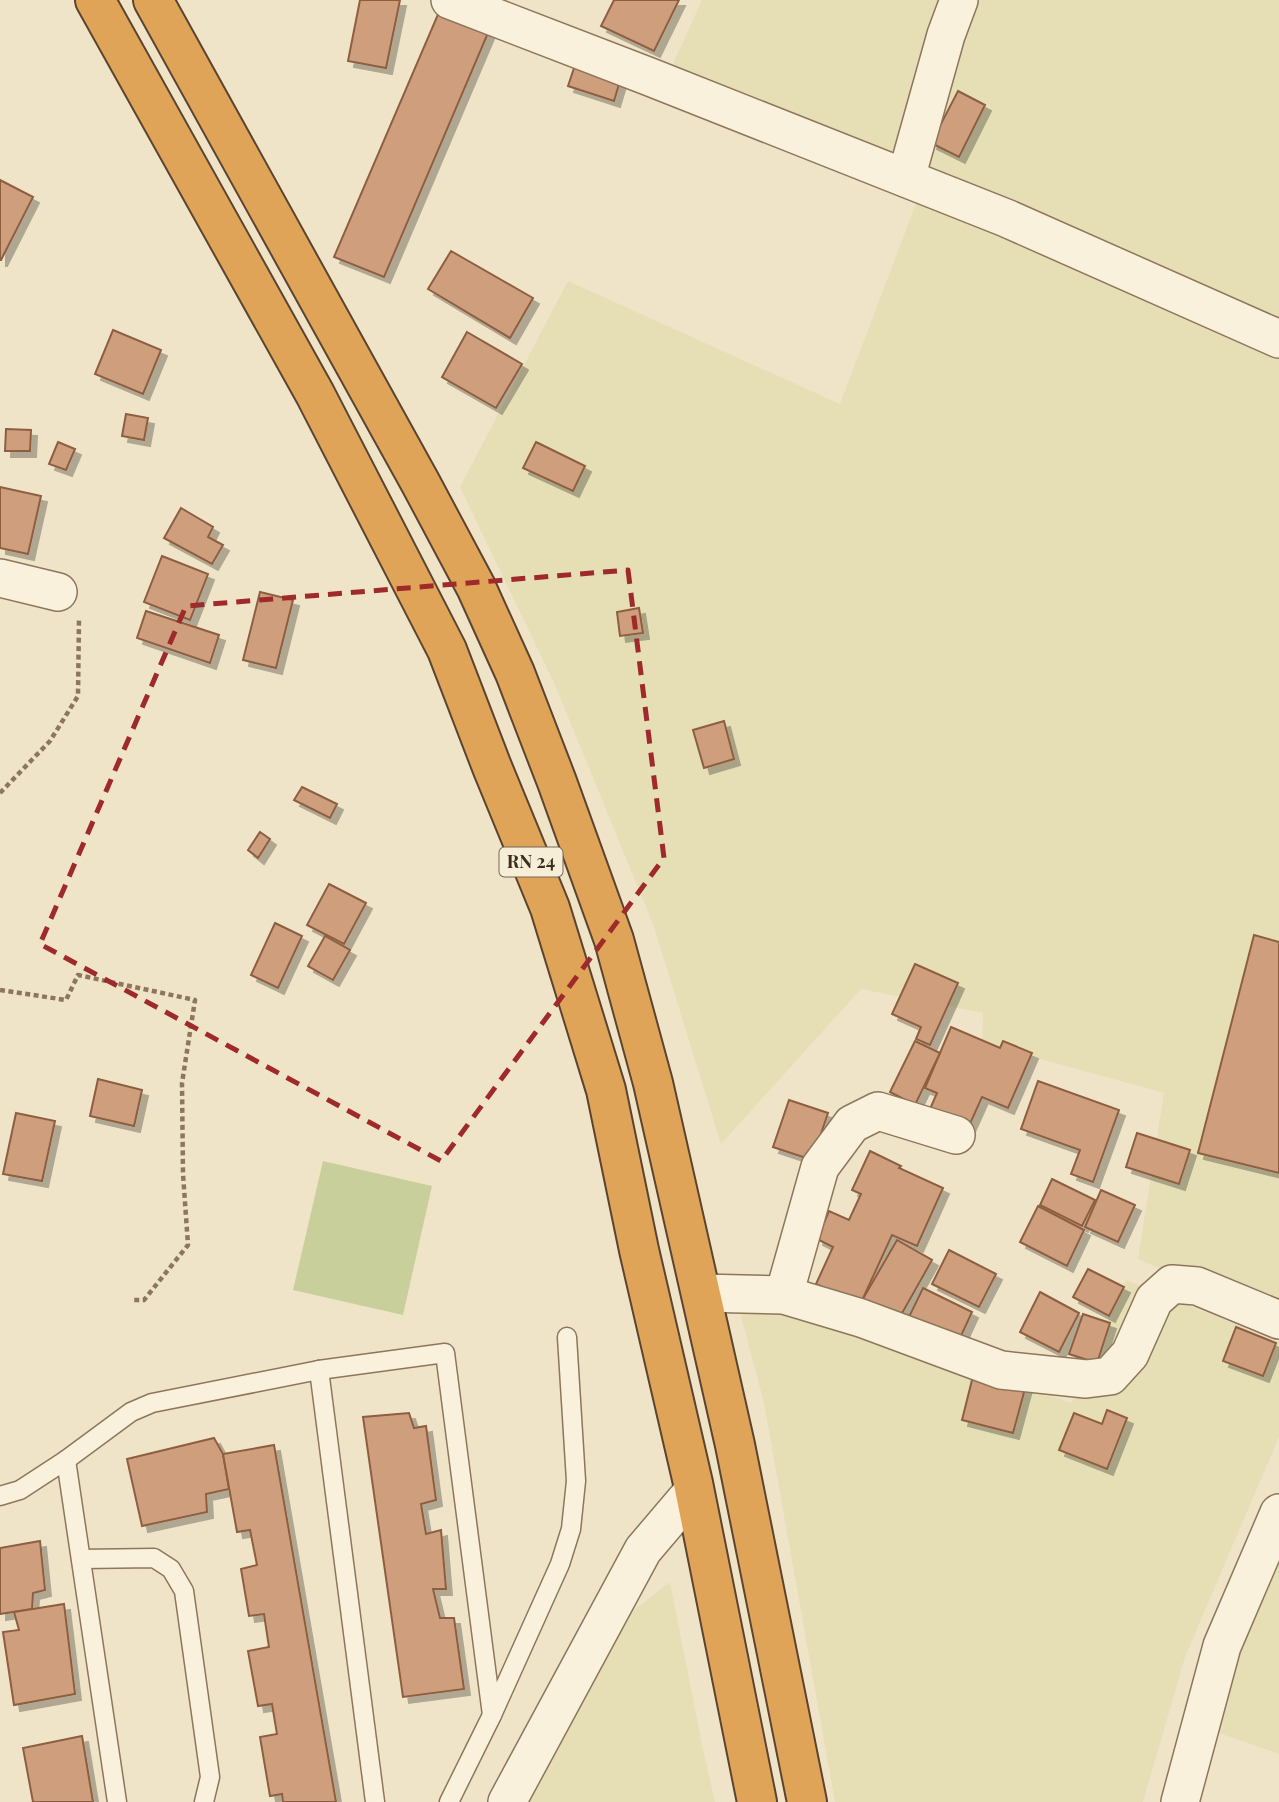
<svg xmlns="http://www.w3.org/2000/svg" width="1279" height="1802" viewBox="0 0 1279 1802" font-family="'Playfair Display',serif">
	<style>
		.farmland { fill: #e6deb5 }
		.green { fill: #c9cf9b }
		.building { fill: #cf9f7d; stroke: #8d5f41; stroke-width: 2; filter: url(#shadow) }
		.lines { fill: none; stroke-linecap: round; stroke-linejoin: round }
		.lane-casing { stroke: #8d765c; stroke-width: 21 }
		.street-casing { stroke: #8d765c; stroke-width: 40 }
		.highway-casing { stroke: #5b4430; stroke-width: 42 }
		.path { stroke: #8d765c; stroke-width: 4.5; stroke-dasharray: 5 3.5; stroke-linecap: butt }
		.lane { stroke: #faf1dc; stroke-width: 18 }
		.street { stroke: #faf1dc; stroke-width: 37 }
		.highway { stroke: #e0a458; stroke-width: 38 }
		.marked { fill: none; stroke: #9e2a2b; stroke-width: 5; stroke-dasharray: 14 9; stroke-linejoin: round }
		.labels { text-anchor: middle; stroke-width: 5; stroke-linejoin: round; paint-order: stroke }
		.shield { fill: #f7eed8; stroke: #756857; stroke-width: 2 }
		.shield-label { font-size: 18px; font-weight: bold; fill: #3d2e20 }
	</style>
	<defs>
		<filter id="shadow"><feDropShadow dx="6" dy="6" stdDeviation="0" flood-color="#0004"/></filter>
	</defs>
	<rect width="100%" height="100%" fill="#f0e4c8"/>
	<!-- farmland -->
	<g class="farmland">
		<path d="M702,0H1279V1321L1138,1259L1164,1093L982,1043L983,1013L861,989L721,1144L653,924L555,685L460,487L568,281L840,404L917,201L672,66Z"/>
		<path d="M734,1276L1071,1403L1126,1280L1279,1342V1437L1185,1657L1143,1802H835L764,1403L740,1312Z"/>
		<path d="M1279,1492V1754L1196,1725L1210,1649Z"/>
		<path d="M670,1582L702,1745L715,1802H515L610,1629Z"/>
	</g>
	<!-- green -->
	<path class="green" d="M323,1161L432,1186L403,1315L293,1290Z"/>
	<!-- building -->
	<g class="building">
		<path d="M360,0H400L386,68L348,61Z"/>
		<path d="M614,0H679L654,51L601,26Z"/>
		<path d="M439,12L488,33L384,277L334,257Z"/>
		<path d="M578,56L623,71L614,101L568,86Z"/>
		<path d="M958,91L985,105L959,157L931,143Z"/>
		<path d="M0,180L33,197L1,260H0Z"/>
		<path d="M451,251L533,298L510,338L428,289Z"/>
		<path d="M113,330L161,350L143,394L95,374Z"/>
		<path d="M467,332L522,364L496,408L442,377Z"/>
		<path d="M126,414L148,418L144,440L122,436Z"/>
		<path d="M6,429L31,430L30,451H5Z"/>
		<path d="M58,442L75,449L66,470L49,464Z"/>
		<path d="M536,442L585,466L573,491L523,468Z"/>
		<path d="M0,487L41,496L28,554L0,548Z"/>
		<path d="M181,508L213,527L208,537L223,545L212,564L164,538Z"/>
		<path d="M162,556L208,574L190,620L144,602Z"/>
		<path d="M260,592L293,600L276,668L243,660Z"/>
		<path d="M639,608L643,633L620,636L617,612Z"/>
		<path d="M146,611L219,635L210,663L137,638Z"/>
		<path d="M724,721L734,759L704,768L693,730Z"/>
		<path d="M302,787L337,804L330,818L294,800Z"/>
		<path d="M260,832L270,839L258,858L248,850Z"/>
		<path d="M329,884L366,903L344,944L307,925Z"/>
		<path d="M275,923L302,936L278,988L251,975Z"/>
		<path d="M1254,935L1279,942V1173L1198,1153Z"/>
		<path d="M325,936L350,950L333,980L308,966Z"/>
		<path d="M915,964L958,983L930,1045L916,1039L921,1027L892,1014Z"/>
		<path d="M951,1027L1000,1048L1003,1041L1032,1053L1008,1108L982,1097L969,1126L930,1109L937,1093L925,1088Z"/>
		<path d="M915,1041L940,1053L915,1105L890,1092Z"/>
		<path d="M98,1079L142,1090L134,1126L90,1116Z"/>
		<path d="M1038,1081L1119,1110L1093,1182L1071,1174L1080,1150L1021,1129Z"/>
		<path d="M789,1100L828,1113L812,1160L773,1147Z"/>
		<path d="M16,1113L55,1121L42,1181L3,1174Z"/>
		<path d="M1137,1133L1190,1150L1179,1184L1126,1167Z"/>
		<path d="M870,1151L901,1166L899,1168L943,1188L917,1246L892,1235L860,1305L816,1284L833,1247L817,1239L829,1211L849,1220L861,1194L852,1190Z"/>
		<path d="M1052,1179L1095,1200L1082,1226L1040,1205Z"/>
		<path d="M1101,1190L1135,1205L1118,1242L1085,1227Z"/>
		<path d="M1038,1206L1084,1230L1067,1266L1020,1242Z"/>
		<path d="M897,1240L932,1260L896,1324L860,1304Z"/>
		<path d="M949,1250L996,1274L979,1307L932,1284Z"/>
		<path d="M1088,1269L1124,1287L1109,1316L1073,1297Z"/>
		<path d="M923,1288L972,1312L955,1349L905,1325Z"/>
		<path d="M1040,1292L1079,1313L1059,1352L1020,1332Z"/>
		<path d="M1083,1314L1110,1323L1097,1363L1069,1354Z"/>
		<path d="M1236,1327L1276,1343L1263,1376L1223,1361Z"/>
		<path d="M974,1372L1026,1385L1013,1433L962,1420Z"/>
		<path d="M1107,1410L1127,1418L1107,1469L1059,1450L1074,1413L1102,1424Z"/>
		<path d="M409,1413L414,1428L426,1426L436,1500L421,1504L426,1534L441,1530L446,1589H433L440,1618H454L464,1689L403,1697L363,1417Z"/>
		<path d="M214,1438L223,1454L229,1489L206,1494L207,1512L142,1526L127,1459Z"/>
		<path d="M274,1445L336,1802H283L282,1794L270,1796L260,1737L277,1734L272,1704L258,1706L248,1651L269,1647L264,1614L249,1616L241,1569L257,1565L250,1530L237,1532L223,1454Z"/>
		<path d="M40,1541L45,1590L33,1593L32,1609L0,1614V1548Z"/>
		<path d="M64,1604L75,1694L14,1705L3,1632L19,1630L14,1612Z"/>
		<path d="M82,1736L93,1802H33L23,1748Z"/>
	</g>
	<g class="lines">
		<defs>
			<g id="lane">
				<path d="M319,1370L375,1802"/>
				<path d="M66,1460L117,1802"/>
				<path d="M0,1496L20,1490L66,1460L131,1412L152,1403L319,1370L445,1353L492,1715"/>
				<path d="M81,1559L154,1558L171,1569L184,1591L210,1777L204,1802"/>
				<path d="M449,1802L492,1715L560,1564L571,1529L576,1481L567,1337"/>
			</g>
			<g id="street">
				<path d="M450,0L650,77L1006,218L1279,339"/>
				<path d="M906,178L946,35L959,0"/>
				<path d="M0,578L58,592"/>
				<path d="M701,1293L784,1295L861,1318L1001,1370L1086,1379L1110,1376L1130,1354L1154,1300L1172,1284L1197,1286L1279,1320"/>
				<path d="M784,1295L820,1167L852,1124L878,1111L956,1135"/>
				<path d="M507,1802L643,1550L694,1490"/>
				<path d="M1180,1802L1222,1646L1279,1513"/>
			</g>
			<g id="highway">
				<path d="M95,0L315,394L447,650L492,767L550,908L606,1090L639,1250L693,1483L757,1802"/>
				<path d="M153,0L420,482L476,587L515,673L557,782L614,940L653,1083L735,1445L807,1802"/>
			</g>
		</defs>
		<!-- lane casing -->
		<use href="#lane" class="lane-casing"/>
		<!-- street casing -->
		<use href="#street" class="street-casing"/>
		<!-- highway casing -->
		<use href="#highway" class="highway-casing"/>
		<!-- path -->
		<g class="path">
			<path d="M0,793L50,741L78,696L79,619"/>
			<path d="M0,990L66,1000L78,975L195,1000L182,1083L183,1174L188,1245L144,1300H134"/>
		</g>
		<!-- lane -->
		<use href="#lane" class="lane"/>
		<!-- street -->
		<use href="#street" class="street"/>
		<!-- highway -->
		<use href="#highway" class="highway"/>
	</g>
	<!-- marked area -->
	<path class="marked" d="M628,570L664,858L441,1161L40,944L186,606Z"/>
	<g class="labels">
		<!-- shield labels -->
		<rect class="shield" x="499.5" y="847.5" width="63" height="29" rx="5"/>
		<g class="shield-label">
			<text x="531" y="868">RN 24</text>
		</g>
	</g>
</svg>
